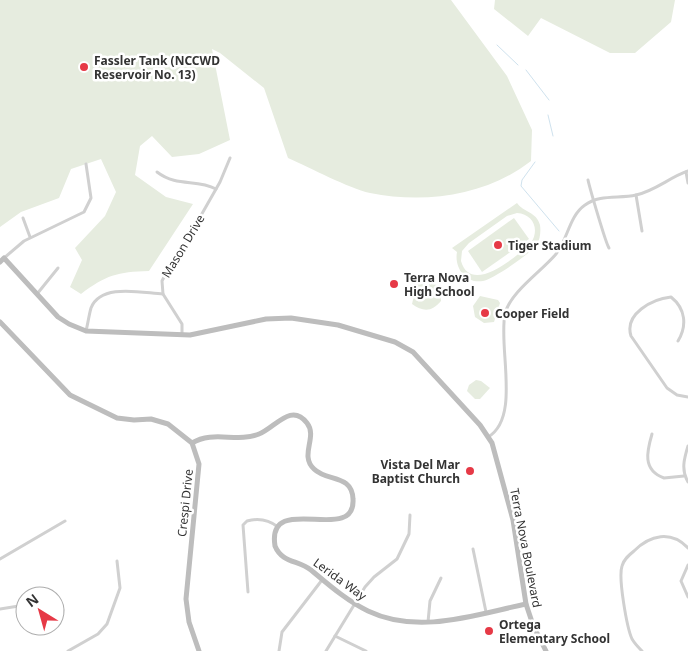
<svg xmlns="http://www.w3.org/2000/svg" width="688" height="651" font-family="'Noto Sans',sans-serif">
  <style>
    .green { fill: #e6ecdf; fill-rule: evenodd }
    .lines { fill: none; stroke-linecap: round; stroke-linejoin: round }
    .stream { stroke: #cfe2ee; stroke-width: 1 }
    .street { stroke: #d0d0d0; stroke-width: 3 }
    .secondary { stroke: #bdbdbd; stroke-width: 5 }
    .poi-dot { fill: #e63946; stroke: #fff; stroke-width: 2 }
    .labels { text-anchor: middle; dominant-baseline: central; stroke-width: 5; stroke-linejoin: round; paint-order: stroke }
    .poi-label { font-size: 12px; font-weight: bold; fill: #333; stroke: #fff; text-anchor: start }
    .street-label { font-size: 12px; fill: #333; stroke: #fff }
  </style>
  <rect width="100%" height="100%" fill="#fff"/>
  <g class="green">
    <path d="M0 0H451L507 76 532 130 531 161C486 196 425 204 370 193 348 188 311 168 288 158L264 88 220 53 212 49 230 140 199 154 172 157 152 136 140 146 135 175 166 197 193 204 149 271C117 272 106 275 81 294L70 287 82 260 75 248 105 216 116 192 101 159 71 169 59 198 21 212 0 227Z"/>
    <path d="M495 0H675L671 22 635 53H610L541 18 528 36 494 9Z"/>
    <path d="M517 203C523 212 537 212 540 225 541 232 540 239 537 244 532 253 493 279 483 281 466 284 454 268 457 252L452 248ZM517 213C533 214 540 229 531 243 517 256 471 296 461 261L462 251 469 243 507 216Z"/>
    <path d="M514 218 529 239 482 272 468 251Z"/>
    <path d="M421 280 440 286 441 301C432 312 423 312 412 304L417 283Z"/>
    <path d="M480 296 498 300 500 303 494 322 484 323 475 317 473 306Z"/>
    <path d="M476 380 481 381 490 388 480 399H475L467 391 469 385Z"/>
  </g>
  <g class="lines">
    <g class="stream">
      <path d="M497 45 518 65"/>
      <path d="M526 70 549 100"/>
      <path d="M548 115 553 136"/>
      <path d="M535 162 522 180 521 186 559 231"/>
    </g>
    <g class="street">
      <path d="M157 172C178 188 196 178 216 189"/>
      <path d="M686 172 688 183"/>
      <path d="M588 180C590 189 606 244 609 248"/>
      <path d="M636 195 642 231"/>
      <path d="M23 218 30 237"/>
      <path d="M4 258 24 241 84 212 91 198 86 164"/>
      <path d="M37 294 58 268"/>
      <path d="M86 331C88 323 89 315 91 308 101 283 142 293 163 294"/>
      <path d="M182 335V324L163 294 162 281 174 257 187 240 220 182 230 158"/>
      <path d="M678 341C687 326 686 309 671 297 652 299 624 314 631 336L667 388 677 395 688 397"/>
      <path d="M652 434C647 451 642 470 664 478L684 476"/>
      <path d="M488 437C521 418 498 347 505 314 510 292 542 271 556 254 568 239 569 216 585 205 600 194 619 199 636 195 655 191 670 177 688 171"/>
      <path d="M688 446C684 459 681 470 688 482"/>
      <path d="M473 549 486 612"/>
      <path d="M0 559 65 521"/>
      <path d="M688 565 681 581 688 597"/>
      <path d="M248 592 243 525 247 521C258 518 269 520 278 527"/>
      <path d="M0 609 25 605"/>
      <path d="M428 622 430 601 441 578"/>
      <path d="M335 636 366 651"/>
      <path d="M68 651 98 634 107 624 120 588 117 561"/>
      <path d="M279 651 282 632 322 580"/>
      <path d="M326 651 365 587 374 577 397 559 409 534 410 515"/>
      <path d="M642 651C638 647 635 644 632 639 627 628 618 578 622 566 624 559 629 555 634 551 650 535 671 530 688 548"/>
    </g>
    <g class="secondary">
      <path d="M0 262 4 258 58 317 69 324 86 331 190 335 266 319 291 318 338 325 395 342 413 352 480 425 492 443 513 520 526 604 533 625 546 651"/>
      <path d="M0 322 70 395 117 418 134 420 151 419 168 424 192 443 199 464 186 599 189 622 199 651"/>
      <path d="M192 443C213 430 237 443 259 434 275 428 291 402 307 423 318 437 299 455 314 469 327 482 352 474 353 499 356 546 266 490 275 546 282 563 298 560 311 570 329 585 347 601 368 611 418 635 474 615 526 604"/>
    </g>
  </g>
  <g class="poi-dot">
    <circle cx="84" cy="67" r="5"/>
    <circle cx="498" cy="245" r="5"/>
    <circle cx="394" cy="284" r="5"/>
    <circle cx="485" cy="313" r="5"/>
    <circle cx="470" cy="471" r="5"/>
    <circle cx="489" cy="631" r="5"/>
  </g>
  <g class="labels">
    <g class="poi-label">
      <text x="94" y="60">Fassler Tank (NCCWD<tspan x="94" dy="14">Reservoir No. 13)</tspan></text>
      <text x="508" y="245">Tiger Stadium</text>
      <text x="404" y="277">Terra Nova<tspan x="404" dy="14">High School</tspan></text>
      <text x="495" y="313">Cooper Field</text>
      <text x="460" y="464" text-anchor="end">Vista Del Mar<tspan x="460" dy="14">Baptist Church</tspan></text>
      <text x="499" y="624">Ortega<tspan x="499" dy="14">Elementary School</tspan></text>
    </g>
    <g class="street-label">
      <text transform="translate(183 246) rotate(-59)">Mason Drive</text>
      <text transform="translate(185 503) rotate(-84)">Crespi Drive</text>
      <text transform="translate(526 548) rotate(79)">Terra Nova Boulevard</text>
      <text transform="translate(340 579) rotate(36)">Lerida Way</text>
    </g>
  </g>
  <g transform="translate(40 611) rotate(323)"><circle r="24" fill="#ffffff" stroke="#adadad"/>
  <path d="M0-4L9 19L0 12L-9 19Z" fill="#e63946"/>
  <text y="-8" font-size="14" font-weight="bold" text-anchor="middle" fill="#333333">N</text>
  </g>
</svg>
